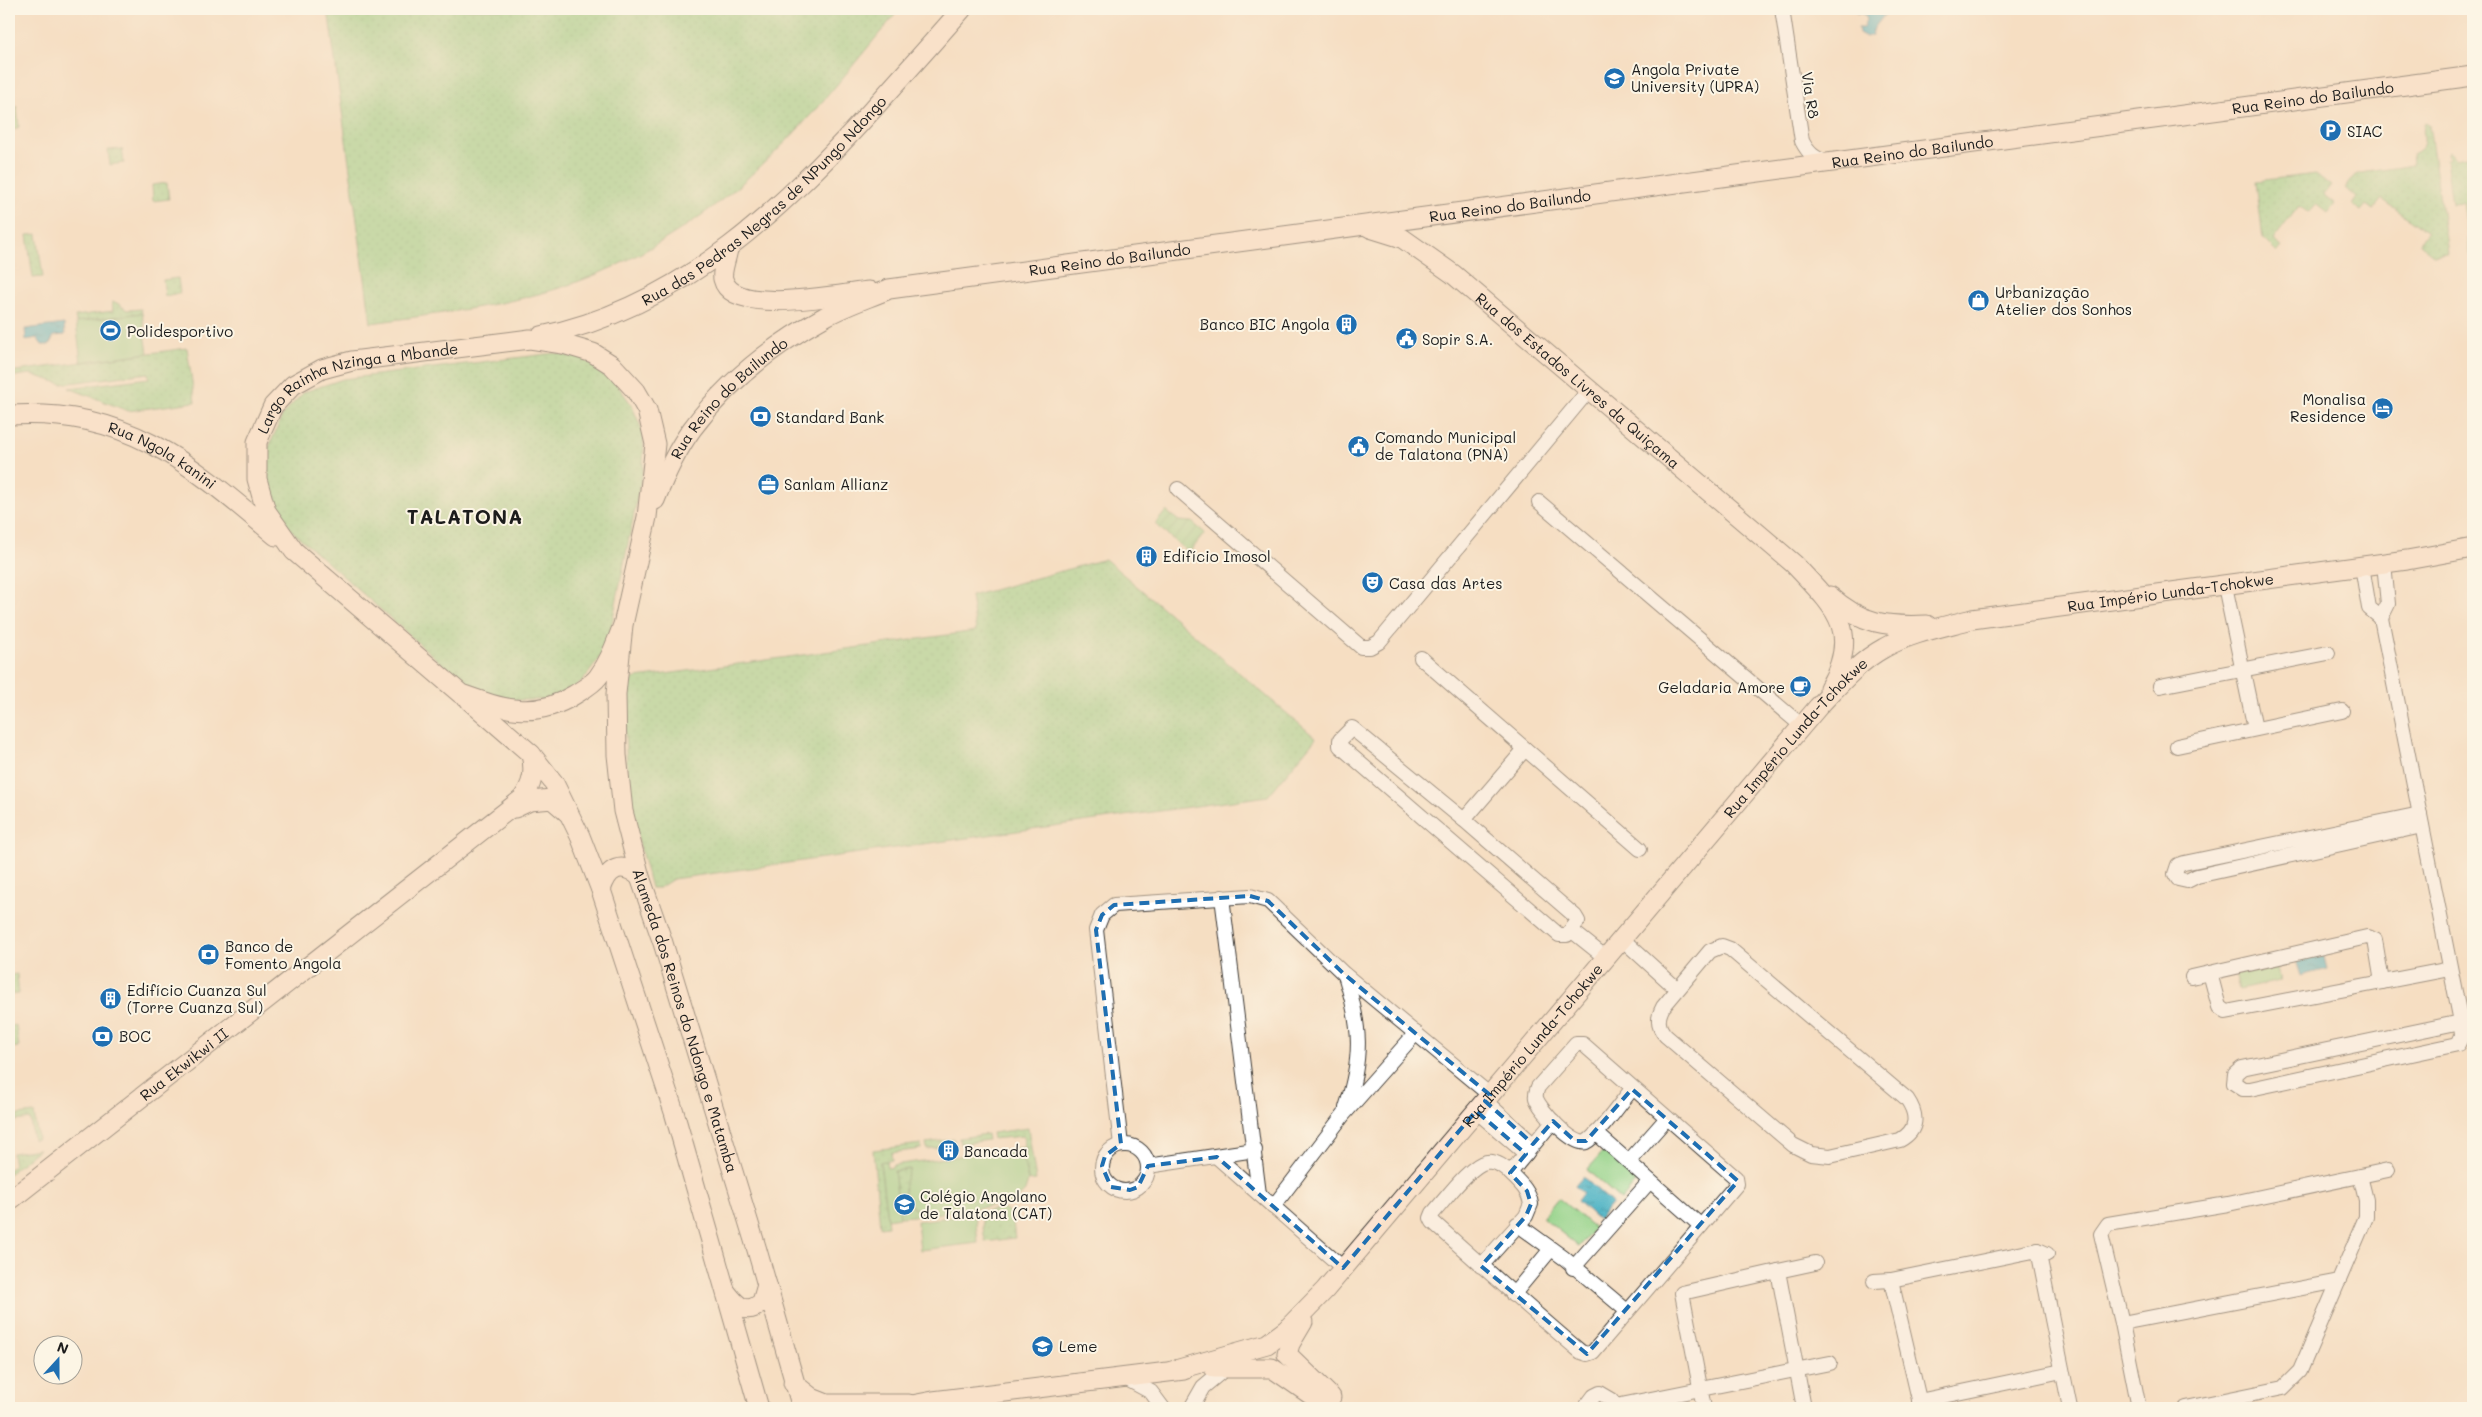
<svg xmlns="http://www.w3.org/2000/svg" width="2482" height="1417" font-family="Mali,sans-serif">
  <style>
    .grass { fill: url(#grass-dots); stroke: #587752 }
    .park { fill: #93d288; stroke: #587752 }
    .garden { fill: url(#garden-furrows); stroke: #587752 }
    .water { fill: url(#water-ripples); stroke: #316670 }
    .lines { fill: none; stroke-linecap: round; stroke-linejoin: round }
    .street-casing { stroke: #3d3935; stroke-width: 16 }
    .secondary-casing { stroke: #3d3935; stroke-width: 21 }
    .street { stroke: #fff; stroke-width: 14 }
    .secondary { stroke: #fde4d0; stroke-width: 19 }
    .marked { fill: none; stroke: #1f6fb2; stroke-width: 4; stroke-dasharray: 10 6; stroke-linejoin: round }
    .labels { text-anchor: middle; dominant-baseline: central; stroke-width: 4; stroke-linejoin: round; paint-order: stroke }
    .poi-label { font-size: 15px; fill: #1c1c1c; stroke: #fcf5e5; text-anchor: start }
    .street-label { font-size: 15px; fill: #1c1c1c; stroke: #fcf5e5 }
    .district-label { font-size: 20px; font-weight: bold; letter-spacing: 1px; fill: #1c1c1c; stroke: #fcf5e5 }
  </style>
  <defs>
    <pattern id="grass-dots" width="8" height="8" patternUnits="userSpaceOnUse" patternTransform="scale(1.25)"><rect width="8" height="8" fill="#93d288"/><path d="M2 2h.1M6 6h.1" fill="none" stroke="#7eb475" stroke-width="1.8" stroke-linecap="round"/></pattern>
    <pattern id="garden-furrows" width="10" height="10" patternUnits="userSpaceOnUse" patternTransform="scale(1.25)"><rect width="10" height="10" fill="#93d288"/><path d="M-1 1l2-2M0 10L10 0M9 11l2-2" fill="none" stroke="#7eb475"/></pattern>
    <pattern id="water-ripples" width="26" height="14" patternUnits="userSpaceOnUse" patternTransform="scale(1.25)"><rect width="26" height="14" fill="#46b1c4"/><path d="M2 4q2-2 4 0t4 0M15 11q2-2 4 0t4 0" fill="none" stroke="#3a8f9e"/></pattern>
  </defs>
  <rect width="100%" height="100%" fill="#fcf5e5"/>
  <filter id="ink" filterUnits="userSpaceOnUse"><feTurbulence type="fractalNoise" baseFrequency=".02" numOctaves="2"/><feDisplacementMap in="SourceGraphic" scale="10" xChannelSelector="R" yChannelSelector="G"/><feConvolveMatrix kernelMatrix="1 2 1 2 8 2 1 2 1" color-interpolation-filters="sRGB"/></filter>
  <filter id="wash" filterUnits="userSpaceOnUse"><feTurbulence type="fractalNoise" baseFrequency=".0096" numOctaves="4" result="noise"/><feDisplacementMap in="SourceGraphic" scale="20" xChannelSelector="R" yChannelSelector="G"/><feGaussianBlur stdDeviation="1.12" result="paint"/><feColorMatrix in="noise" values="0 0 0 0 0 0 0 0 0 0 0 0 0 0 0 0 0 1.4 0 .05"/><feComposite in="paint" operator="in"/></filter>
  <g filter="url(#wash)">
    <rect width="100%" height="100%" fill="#f5dec2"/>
    <g class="grass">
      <path d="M328 9H900C852 65 807 126 751 175 694 227 621 271 546 292 489 308 430 315 371 323Z"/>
      <path d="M11 103 17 107 19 127 14 130 9 128V104Z"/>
      <path d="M2425 123 2429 125 2448 253 2433 255 2419 244 2427 232 2382 199 2373 210 2366 205 2361 211 2352 204 2356 198 2345 188 2355 175 2361 173 2413 165 2412 154C2433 144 2419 136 2425 123Z"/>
      <path d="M122 149 124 163 110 165 108 150Z"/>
      <path d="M2450 151 2454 159 2473 156V274L2463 203 2452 204 2446 160 2449 159 2448 153Z"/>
      <path d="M2316 174 2331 186 2324 195 2335 204 2328 213 2317 204 2309 213 2299 206 2273 240 2282 247 2277 253 2263 239 2256 181Z"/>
      <path d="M167 183 169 199 153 201 152 185Z"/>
      <path d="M37 234 43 277 33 278 27 235Z"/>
      <path d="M178 278 180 293 165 296 163 280Z"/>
      <path d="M112 302 117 303 127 310 141 309 142 313 76 322 75 316 113 311Z"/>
      <path d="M187 348 195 402 128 411 69 388 149 378 148 373 62 384 30 374 9 377V372Z"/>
      <path d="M555 353 584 359 613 379 631 404 644 434 643 469 607 648 582 682 553 700H512L469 688 292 531 273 505 265 479 266 454 283 414 304 392 343 379Z"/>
      <path d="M1105 559 1316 738 1268 796 673 879 659 888H651L629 804 622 680 976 631 971 596Z"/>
      <path d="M17 974 19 994 9 995V975Z"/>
      <path d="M16 1025 19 1047 9 1048V1026Z"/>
      <path d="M34 1113 38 1139 33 1140 30 1119 9 1122V1116Z"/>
      <path d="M1028 1128 1036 1180 1028 1181 1027 1172 1014 1155 1026 1153 1023 1136 993 1139 992 1133Z"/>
      <path d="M987 1134 988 1140 960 1144 959 1138Z"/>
      <path d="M954 1139 955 1145 927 1149 926 1143Z"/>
      <path d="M921 1144V1149L891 1153 892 1160 880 1162 888 1226 880 1227 873 1150Z"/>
      <path d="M39 1149 9 1174V1169L14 1166 12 1153Z"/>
      <path d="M911 1169C904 1191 900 1206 928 1215L900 1217 894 1171Z"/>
      <path d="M1004 1208 1012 1215 1015 1238 985 1242 981 1212Z"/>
    </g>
    <g class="park">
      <path d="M142 313 148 353 81 362 76 322Z"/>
      <path d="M2275 960 2280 981 2239 990 2234 969Z"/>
      <path d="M1025 1147 1026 1153 1015 1155 1024 1163 1028 1181 1025 1191 1013 1203 928 1215C905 1208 899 1188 910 1169L894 1171 900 1217 887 1219 880 1162 886 1161 887 1168 893 1167V1165Z"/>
      <path d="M1604 1151 1638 1180 1621 1200 1587 1170Z"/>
      <path d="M1558 1198 1595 1228 1579 1247 1542 1217Z"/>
      <path d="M975 1214 978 1243 920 1250 917 1221Z"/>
    </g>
    <path class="garden" d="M1166 511 1179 521 1192 522 1205 533 1189 553 1155 524Z"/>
    <g class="water">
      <path d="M1856 9H1883L1886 13 1874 28 1872 35 1866 37 1859 33 1858 28H1863L1867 17 1862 13H1856Z"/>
      <path d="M64 324 65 335 54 336 49 345H42L37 338 26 340 25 329Z"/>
      <path d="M2323 953 2327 969 2300 976 2295 960Z"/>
      <path d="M1583 1177 1612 1203 1598 1220 1577 1201 1583 1193 1575 1186Z"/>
    </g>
  </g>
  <g filter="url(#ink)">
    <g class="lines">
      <defs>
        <g id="street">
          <path d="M1782 9 1802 141C1808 153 1815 159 1828 162"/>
          <path d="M1178 489 1361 647H1370L1379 642 1589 390"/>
          <path d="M1539 502 1802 726"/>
          <path d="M2384 563 2388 604 2381 618 2461 1022 2462 1036 2458 1044 2250 1089H2243L2234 1083 2235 1074 2242 1068 2461 1022"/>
          <path d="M2362 566 2369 608 2381 618"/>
          <path d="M2225 586 2255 729"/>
          <path d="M1421 658 1640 849"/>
          <path d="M2160 686 2328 653"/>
          <path d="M1352 728 1464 820 1575 916 1578 921 1567 935H1559L1340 746V740Z"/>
          <path d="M2177 746 2342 711"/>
          <path d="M2420 814 2184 863 2178 865 2175 874 2178 879 2187 881 2197 876 2422 826"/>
          <path d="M1464 820 1525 749"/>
          <path d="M1222 897 1259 1194"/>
          <path d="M1571 930 1606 958"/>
          <path d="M1622 939 1676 988"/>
          <path d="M1722 946 1730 949 1907 1099C1918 1115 1918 1130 1900 1140L1830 1156 1811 1154 1793 1145 1666 1036C1657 1027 1657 1018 1663 1007L1710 951Z"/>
          <path d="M2210 973 2219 1007 2226 1012 2450 969"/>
          <path d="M1345 975C1361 1027 1363 1056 1346 1108"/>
          <path d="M2192 977 2367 937 2375 940 2382 982"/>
          <path d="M1485 1101 1533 1144"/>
          <path d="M1476 1111 1526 1154"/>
          <path d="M1596 1133 1701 1226"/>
          <path d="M1121 1145 1096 930 1102 915 1114 905 1250 896 1268 901 1344 974 1490 1095"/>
          <circle cx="1125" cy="1168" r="23"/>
          <path d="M1217 1157 1343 1268"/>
          <path d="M1629 1161 1667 1118"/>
          <path d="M1148 1166 1255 1150"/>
          <path d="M1510 1173 1553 1121"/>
          <path d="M1273 1207 1344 1114 1416 1033"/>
          <path d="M1517 1224 1564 1258 1627 1311"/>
          <path d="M2038 1250 2070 1408"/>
          <path d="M1481 1266 1526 1216 1531 1204C1529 1191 1521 1184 1512 1175 1506 1168 1496 1160 1486 1162 1470 1165 1445 1200 1433 1213L1431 1218 1433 1222C1482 1266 1531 1310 1581 1352L1587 1354 1593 1352 1737 1184 1736 1178 1583 1044H1576L1538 1087C1537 1090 1535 1094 1536 1098 1539 1109 1574 1147 1586 1142 1597 1137 1623 1100 1632 1089"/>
          <path d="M1573 1268 1650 1181"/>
          <path d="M1891 1280 1921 1408"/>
          <path d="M1874 1281 1891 1280 2038 1250 2047 1254"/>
          <path d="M1513 1295 1551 1249"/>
          <path d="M2122 1323 2339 1281"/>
          <path d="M1127 1379 1151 1392 1163 1408"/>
          <path d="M1919 1401 2062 1371"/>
          <path d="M1616 1406 1830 1363"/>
          <path d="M1191 1408 1203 1387 1227 1367"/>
          <path d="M1585 1408 1594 1396 1600 1393 1612 1400 1616 1408"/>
          <path d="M1704 1408 1682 1293 1778 1271"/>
          <path d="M1804 1408 1778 1271 1815 1263"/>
          <path d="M2139 1408 2122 1323 2101 1234 2108 1224 2228 1204 2388 1170"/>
          <path d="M2186 1408 2283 1388 2300 1371 2366 1217V1200L2360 1176"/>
        </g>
        <g id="secondary">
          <path id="s1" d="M1370 228 1402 238 1453 274 1794 564C1833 606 1863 629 1829 688"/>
          <path d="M728 249C727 257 721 271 723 279 732 317 840 294 869 291"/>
          <path id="s2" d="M541 336C684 307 789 203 882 99 909 69 936 39 962 9"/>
          <path id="s3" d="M9 415C128 408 191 464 276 536"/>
          <path id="s4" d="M655 500C665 475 676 451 692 429 727 382 775 344 826 316 846 305 868 298 889 289L2473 76"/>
          <path d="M1830 596C1861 624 1887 627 1927 625"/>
          <path id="s5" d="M623 625C616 643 610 661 598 677 593 684 582 690 574 695 534 720 503 709 461 694L294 551 266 511 257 479V442L273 406 293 385 322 369 352 361 530 339 563 344 593 353 612 365 636 391 647 410 655 444 647 517 623 625 616 694 617 755 623 811 640 877 663 943 757 1250 802 1408"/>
          <path d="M470 701 531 754 554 783 580 836 601 890 674 1112 759 1408"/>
          <path d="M515 808 530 801 552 799 567 812"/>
          <path d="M601 890C608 867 622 861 640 877"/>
          <path id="s6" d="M9 1201 522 799C533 784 535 772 531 754"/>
          <path d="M727 1293C737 1306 747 1316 762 1302L767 1285"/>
          <path d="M1303 1322 1290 1344 1287 1354 1331 1397"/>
          <path d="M1214 1368H1272L1330 1408"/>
          <path id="s7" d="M1172 1371 1267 1344 1286 1330 1325 1290 1818 707C1838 686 1858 662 1884 648 1910 633 1943 627 1972 619L2407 560 2473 548"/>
          <path d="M793 1383 812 1398 827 1404H909"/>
          <path d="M896 1408 933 1401 1184 1370"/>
        </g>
      </defs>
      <use href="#street" class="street-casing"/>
      <use href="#secondary" class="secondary-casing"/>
      <use href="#street" class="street"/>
      <use href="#secondary" class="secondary"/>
    </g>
  </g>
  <path d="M0 0H2482V1417H0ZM1250 896 1268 901 1344 974 1490 1095 1485 1101 1533 1144 1553 1121 1575 1141H1586L1632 1089 1738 1181 1587 1354 1481 1266 1526 1216 1531 1204 1527 1191 1510 1173 1526 1154 1476 1111 1343 1268 1217 1157 1148 1166 1138 1187 1130 1190 1111 1187 1102 1166 1105 1156 1121 1144 1096 930 1102 915 1114 905Z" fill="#f5dec2" fill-opacity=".55" fill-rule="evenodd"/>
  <path class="marked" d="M1250 896 1268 901 1344 974 1490 1095 1485 1101 1533 1144 1553 1121 1575 1141H1586L1632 1089 1738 1181 1587 1354 1481 1266 1526 1216 1531 1204 1527 1191 1510 1173 1526 1154 1476 1111 1343 1268 1217 1157 1148 1166 1138 1187 1130 1190 1111 1187 1102 1166 1105 1156 1121 1144 1096 930 1102 915 1114 905Z"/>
  <defs>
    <symbol id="university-disc" viewBox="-11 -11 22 22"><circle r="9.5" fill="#1f6fb2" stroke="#fcf5e5"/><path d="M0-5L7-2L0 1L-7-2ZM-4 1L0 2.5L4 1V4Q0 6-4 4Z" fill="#fff"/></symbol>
    <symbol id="parking-disc" viewBox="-11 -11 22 22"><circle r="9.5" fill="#1f6fb2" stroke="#fcf5e5"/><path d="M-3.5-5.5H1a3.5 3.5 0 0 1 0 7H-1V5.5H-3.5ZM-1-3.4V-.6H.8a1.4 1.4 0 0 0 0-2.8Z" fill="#fff"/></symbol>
    <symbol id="shop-disc" viewBox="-11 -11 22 22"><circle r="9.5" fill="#1f6fb2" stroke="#fcf5e5"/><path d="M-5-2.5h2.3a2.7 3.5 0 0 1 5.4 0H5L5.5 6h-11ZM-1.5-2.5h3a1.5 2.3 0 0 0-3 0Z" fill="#fff"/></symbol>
    <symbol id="building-disc" viewBox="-11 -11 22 22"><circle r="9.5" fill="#1f6fb2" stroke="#fcf5e5"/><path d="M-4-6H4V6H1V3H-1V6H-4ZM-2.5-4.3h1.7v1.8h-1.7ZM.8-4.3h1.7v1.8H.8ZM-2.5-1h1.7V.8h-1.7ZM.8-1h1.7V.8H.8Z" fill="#fff"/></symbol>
    <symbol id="stadium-disc" viewBox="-11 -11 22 22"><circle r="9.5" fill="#1f6fb2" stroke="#fcf5e5"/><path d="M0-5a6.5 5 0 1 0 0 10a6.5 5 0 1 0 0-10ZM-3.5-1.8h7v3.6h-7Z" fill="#fff"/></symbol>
    <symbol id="civic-disc" viewBox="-11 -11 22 22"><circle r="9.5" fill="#1f6fb2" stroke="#fcf5e5"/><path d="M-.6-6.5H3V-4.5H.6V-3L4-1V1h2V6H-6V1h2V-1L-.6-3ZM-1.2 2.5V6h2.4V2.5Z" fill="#fff"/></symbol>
    <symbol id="hotel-disc" viewBox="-11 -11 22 22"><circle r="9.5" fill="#1f6fb2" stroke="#fcf5e5"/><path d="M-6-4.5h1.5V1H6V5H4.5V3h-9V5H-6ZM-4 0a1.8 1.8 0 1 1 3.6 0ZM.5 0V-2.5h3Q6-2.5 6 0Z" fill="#fff"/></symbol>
    <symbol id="bank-disc" viewBox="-11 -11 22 22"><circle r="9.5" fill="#1f6fb2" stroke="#fcf5e5"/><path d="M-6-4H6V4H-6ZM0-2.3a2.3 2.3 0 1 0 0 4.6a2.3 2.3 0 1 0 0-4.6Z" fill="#fff"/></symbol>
    <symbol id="office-disc" viewBox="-11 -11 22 22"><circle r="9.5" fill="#1f6fb2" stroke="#fcf5e5"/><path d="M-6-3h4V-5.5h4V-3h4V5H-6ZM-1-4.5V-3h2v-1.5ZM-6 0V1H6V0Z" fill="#fff"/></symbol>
    <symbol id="theatre-disc" viewBox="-11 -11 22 22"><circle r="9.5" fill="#1f6fb2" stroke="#fcf5e5"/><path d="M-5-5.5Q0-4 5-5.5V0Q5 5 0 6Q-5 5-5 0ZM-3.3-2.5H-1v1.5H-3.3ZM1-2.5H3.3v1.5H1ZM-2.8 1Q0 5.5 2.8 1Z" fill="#fff"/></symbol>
    <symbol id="cafe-disc" viewBox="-11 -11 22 22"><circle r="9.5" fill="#1f6fb2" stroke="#fcf5e5"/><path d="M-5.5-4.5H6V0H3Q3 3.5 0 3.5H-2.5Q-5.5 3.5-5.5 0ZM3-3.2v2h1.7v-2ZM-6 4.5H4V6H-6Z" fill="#fff"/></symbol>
    <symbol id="school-disc" viewBox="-11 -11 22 22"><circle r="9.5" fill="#1f6fb2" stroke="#fcf5e5"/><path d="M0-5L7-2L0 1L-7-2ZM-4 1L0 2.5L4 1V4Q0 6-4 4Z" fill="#fff"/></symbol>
  </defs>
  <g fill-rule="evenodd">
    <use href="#university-disc" x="1602" y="66" width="25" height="25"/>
    <use href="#parking-disc" x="2318" y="118" width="25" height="25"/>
    <use href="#shop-disc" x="1966" y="288" width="25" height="25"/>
    <use href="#building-disc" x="1334" y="312" width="25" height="25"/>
    <use href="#stadium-disc" x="98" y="318" width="25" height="25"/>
    <use href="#civic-disc" x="1394" y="326" width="25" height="25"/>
    <use href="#hotel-disc" x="2370" y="396" width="25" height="25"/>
    <use href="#bank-disc" x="748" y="404" width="25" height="25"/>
    <use href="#civic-disc" x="1346" y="434" width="25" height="25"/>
    <use href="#office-disc" x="756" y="472" width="25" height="25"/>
    <use href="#building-disc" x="1134" y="544" width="25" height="25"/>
    <use href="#theatre-disc" x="1360" y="570" width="25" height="25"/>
    <use href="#cafe-disc" x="1788" y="674" width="25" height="25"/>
    <use href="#bank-disc" x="196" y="942" width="25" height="25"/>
    <use href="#building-disc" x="98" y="986" width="25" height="25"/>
    <use href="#bank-disc" x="90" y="1024" width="25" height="25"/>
    <use href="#building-disc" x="936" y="1138" width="25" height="25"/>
    <use href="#university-disc" x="892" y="1192" width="25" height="25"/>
    <use href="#school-disc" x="1030" y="1334" width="25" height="25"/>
  </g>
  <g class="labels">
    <g class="poi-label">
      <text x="1631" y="69">Angola Private<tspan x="1631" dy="17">University (UPRA)</tspan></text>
      <text x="2347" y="131">SIAC</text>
      <text x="1995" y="292">Urbanização<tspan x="1995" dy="17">Atelier dos Sonhos</tspan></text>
      <text x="1330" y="324" text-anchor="end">Banco BIC Angola</text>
      <text x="127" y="331">Polidesportivo</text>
      <text x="1422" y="339">Sopir S.A.</text>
      <text x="2366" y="399" text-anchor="end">Monalisa<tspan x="2366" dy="17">Residence</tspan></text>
      <text x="776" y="417">Standard Bank</text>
      <text x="1375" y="437">Comando Municipal<tspan x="1375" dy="17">de Talatona (PNA)</tspan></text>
      <text x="784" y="484">Sanlam Allianz</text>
      <text x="1163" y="556">Edifício Imosol</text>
      <text x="1389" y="583">Casa das Artes</text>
      <text x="1785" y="687" text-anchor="end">Geladaria Amore</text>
      <text x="225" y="946">Banco de<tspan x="225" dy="17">Fomento Angola</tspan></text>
      <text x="127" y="990">Edifício Cuanza Sul<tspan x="127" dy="17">(Torre Cuanza Sul)</tspan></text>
      <text x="119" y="1036">BOC</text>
      <text x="964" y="1151">Bancada</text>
      <text x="920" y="1196">Colégio Angolano<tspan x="920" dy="17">de Talatona (CAT)</tspan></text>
      <text x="1059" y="1346">Leme</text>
    </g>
    <g class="street-label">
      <text transform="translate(1811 95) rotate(81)">Via R8</text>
      <text stroke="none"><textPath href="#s4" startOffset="1762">Rua Reino do Bailundo</textPath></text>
      <text stroke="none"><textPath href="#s4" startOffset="1358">Rua Reino do Bailundo</textPath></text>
      <text stroke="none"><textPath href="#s2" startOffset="266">Rua das Pedras Negras de NPungo Ndongo</textPath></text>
      <text stroke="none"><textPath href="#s4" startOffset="952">Rua Reino do Bailundo</textPath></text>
      <text stroke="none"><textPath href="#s4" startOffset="548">Rua Reino do Bailundo</textPath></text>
      <text stroke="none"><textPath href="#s1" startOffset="260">Rua dos Estados Livres da Quiçama</textPath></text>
      <text stroke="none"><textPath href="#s5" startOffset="670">Largo Rainha Nzinga a Mbande</textPath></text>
      <text stroke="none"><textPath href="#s4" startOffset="128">Rua Reino do Bailundo</textPath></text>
      <text stroke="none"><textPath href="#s3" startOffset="162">Rua Ngola kanini</textPath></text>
      <text stroke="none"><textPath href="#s7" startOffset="1324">Rua Império Lunda-Tchokwe</textPath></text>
      <text stroke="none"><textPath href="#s7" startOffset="904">Rua Império Lunda-Tchokwe</textPath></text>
      <text stroke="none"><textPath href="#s5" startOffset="1626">Alameda dos Reinos do Ndongo e Matamba</textPath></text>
      <text stroke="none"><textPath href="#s7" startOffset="499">Rua Império Lunda-Tchokwe</textPath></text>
      <text stroke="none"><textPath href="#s6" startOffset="222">Rua Ekwikwi II</textPath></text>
    </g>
    <g class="district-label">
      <text x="465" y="516">TALATONA</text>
    </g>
  </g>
  <rect width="2482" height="1417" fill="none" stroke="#fcf5e5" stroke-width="30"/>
  <g transform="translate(58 1360) rotate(21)"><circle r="24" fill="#fcf5e5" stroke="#a29e95"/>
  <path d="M0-4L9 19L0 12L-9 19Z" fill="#1f6fb2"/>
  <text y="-8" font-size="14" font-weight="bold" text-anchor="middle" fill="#1c1c1c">N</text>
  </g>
</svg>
